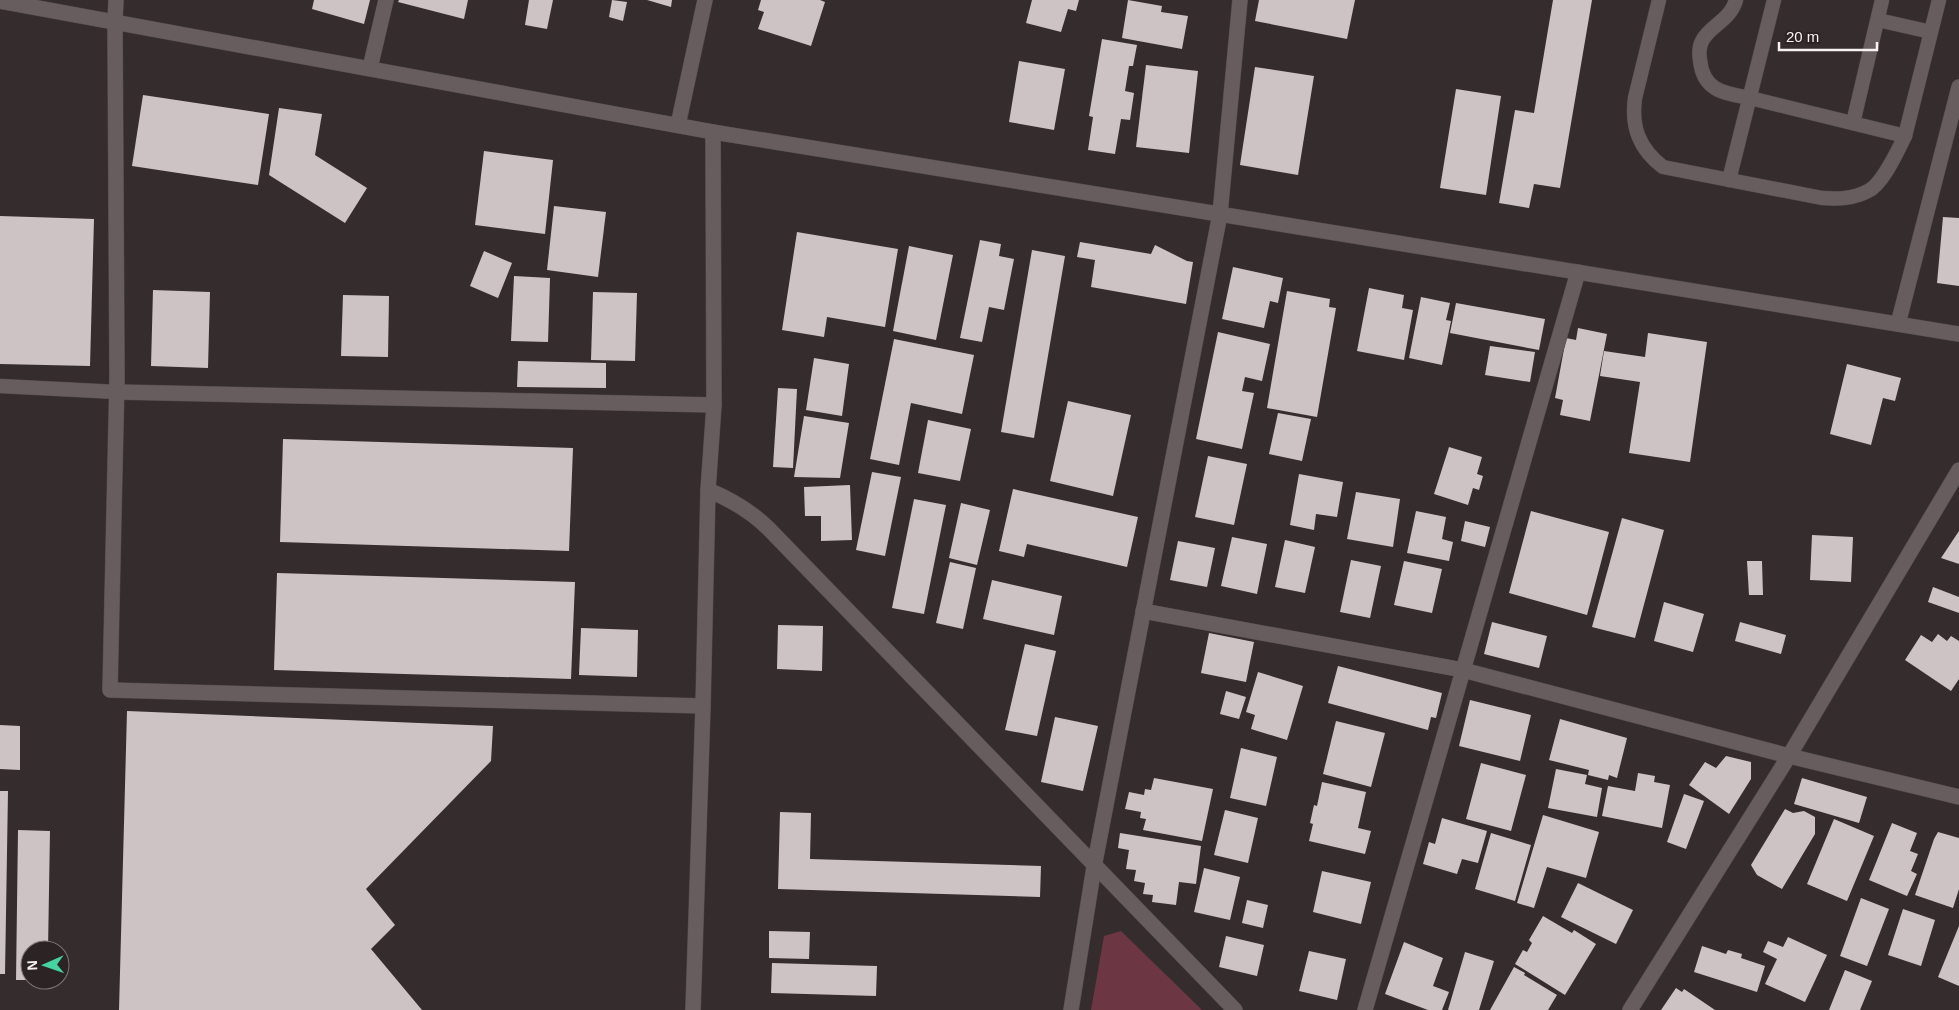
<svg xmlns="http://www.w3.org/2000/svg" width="1959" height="1010" font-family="Helvetica,sans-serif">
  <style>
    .green { fill: #6c3742 }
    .building { fill: #cec3c4 }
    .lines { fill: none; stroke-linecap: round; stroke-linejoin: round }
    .lane-casing { stroke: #514a4b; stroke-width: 15 }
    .street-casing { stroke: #514a4b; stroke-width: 16 }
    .secondary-casing { stroke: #514a4b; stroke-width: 16 }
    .lane { stroke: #675d5e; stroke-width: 14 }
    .street { stroke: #675d5e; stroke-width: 15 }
    .secondary { stroke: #675d5e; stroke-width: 15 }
  </style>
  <rect width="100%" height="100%" fill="#352c2e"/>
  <path class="green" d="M1121 931 1202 1010H1091L1104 936Z"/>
  <g class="building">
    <path d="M314 0H370L364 24 312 9Z"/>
    <path d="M399 0H468L464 19 398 2Z"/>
    <path d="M529 0H553L547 29 525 25Z"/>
    <path d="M612 0 627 2 623 21 609 17Z"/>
    <path d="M647 0H672L671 7Z"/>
    <path d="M761 0H820L825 2 811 46 758 29 764 12 758 10Z"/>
    <path d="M1032 0H1079L1076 11 1068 9 1061 32 1026 23Z"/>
    <path d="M1128 0 1162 6 1161 12 1188 16 1182 49 1122 38Z"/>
    <path d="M1259 0H1355L1347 39 1255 21Z"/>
    <path d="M1553 0H1592L1560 188 1534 184 1529 208 1499 203 1515 110 1534 113Z"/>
    <path d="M1102 39 1137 45 1133 66H1129L1125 91 1134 93 1130 120 1121 119 1115 154 1088 150 1093 117 1089 116Z"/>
    <path d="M1019 61 1065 69 1054 130 1009 122Z"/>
    <path d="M1146 65 1198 71 1189 153 1136 147Z"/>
    <path d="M1255 67 1314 76 1298 175 1240 165Z"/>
    <path d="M1456 89 1501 96 1486 195 1440 188Z"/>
    <path d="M143 95 269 114 258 185 132 166Z"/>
    <path d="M279 108 322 114 315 155 367 188 345 223 269 175Z"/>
    <path d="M484 151 553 160 545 234 475 225Z"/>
    <path d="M554 206 606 212 598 277 547 270Z"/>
    <path d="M0 216 94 219 90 366 0 364Z"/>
    <path d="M1943 217 1959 218V286L1937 283Z"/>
    <path d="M797 232 898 249 885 327 827 317 824 337 782 330Z"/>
    <path d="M980 240 1001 244 999 256 1014 259 1004 310 989 307 982 342 960 338Z"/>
    <path d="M1080 242 1151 254 1155 245 1187 261 1193 262 1186 304 1091 287 1095 260 1077 257Z"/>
    <path d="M909 246 953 255 936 340 893 331Z"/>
    <path d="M1032 250 1065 256 1034 438 1001 432Z"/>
    <path d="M484 251 512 263 498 298 470 286Z"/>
    <path d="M1233 267 1283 278 1278 303 1270 301 1264 328 1222 319Z"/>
    <path d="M514 276 550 278 548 342 511 341Z"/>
    <path d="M1369 288 1404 295 1402 308 1413 310 1404 360 1357 351Z"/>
    <path d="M153 290 210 292 208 368 151 366Z"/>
    <path d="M1287 291 1330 299 1329 307 1336 308 1317 417 1267 408Z"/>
    <path d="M593 292 637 293 635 361 591 360Z"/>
    <path d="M343 295 389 296 388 357 341 356Z"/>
    <path d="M1421 297 1450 303 1446 320 1451 321 1442 365 1409 358Z"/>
    <path d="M1456 303 1545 319 1539 350 1450 333Z"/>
    <path d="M1578 328 1607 334 1590 421 1560 415 1563 400 1555 398 1566 338 1576 340Z"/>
    <path d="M1218 332 1270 344 1262 381 1245 377 1242 391 1254 393 1242 449 1196 439Z"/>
    <path d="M1648 333 1707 342 1690 462 1629 453 1640 382 1600 376 1604 351 1645 357Z"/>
    <path d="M894 339 974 355 962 414 911 403 899 465 870 459Z"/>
    <path d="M1490 346 1535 352 1530 382 1485 375Z"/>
    <path d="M814 358 849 364 842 416 806 410Z"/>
    <path d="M518 361 606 363V388L517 387Z"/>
    <path d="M1847 364 1901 378 1895 401 1883 398 1871 445 1830 434Z"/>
    <path d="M778 388 797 389 793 468 773 467Z"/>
    <path d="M1068 401 1131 415 1113 496 1050 481Z"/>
    <path d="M1278 413 1311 419 1302 461 1269 454Z"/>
    <path d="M804 416 849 423 840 478 794 477Z"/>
    <path d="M928 420 971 429 960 481 918 473Z"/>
    <path d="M283 439 573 448 569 551 280 542Z"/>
    <path d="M1449 447 1482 457 1477 474 1483 476 1479 490 1473 488 1468 505 1434 494Z"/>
    <path d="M1208 456 1247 464 1234 525 1195 517Z"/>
    <path d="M872 472 901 477 885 556 856 550Z"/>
    <path d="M1299 474 1343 482 1337 517 1316 514 1314 530 1290 525Z"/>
    <path d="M850 485 852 540 821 541V516H805L804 487Z"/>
    <path d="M1013 489 1138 517 1127 567 1027 544 1024 557 999 551Z"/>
    <path d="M1356 492 1400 499 1393 547 1347 539Z"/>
    <path d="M914 499 946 505 924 614 892 608Z"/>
    <path d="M961 503 990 510 977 565 949 558Z"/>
    <path d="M1416 511 1446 517 1442 539 1453 542 1449 561 1407 553Z"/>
    <path d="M1531 511 1609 532 1587 615 1509 593Z"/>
    <path d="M1622 518 1664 530 1635 638 1592 627Z"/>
    <path d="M1465 521 1490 527 1485 547 1461 541Z"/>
    <path d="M1959 531V564L1941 558Z"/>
    <path d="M1812 535 1853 537 1851 582 1810 580Z"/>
    <path d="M1232 537 1267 544 1257 594 1221 586Z"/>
    <path d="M1285 540 1315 547 1305 593 1275 587Z"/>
    <path d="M1178 541 1215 548 1207 587 1170 580Z"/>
    <path d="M1351 560 1381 566 1370 618 1340 612Z"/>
    <path d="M1404 561 1442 569 1432 613 1394 605Z"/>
    <path d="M1747 561H1762L1763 595H1749Z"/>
    <path d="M950 562 976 568 963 629 936 623Z"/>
    <path d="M277 573 575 582 571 679 274 670Z"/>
    <path d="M992 580 1062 596 1054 635 983 619Z"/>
    <path d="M1933 587 1959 597V613L1928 602Z"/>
    <path d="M1664 602 1704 614 1693 652 1654 641Z"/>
    <path d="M1492 622 1547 636 1539 668 1484 654Z"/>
    <path d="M1740 622 1786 635 1781 654 1735 641Z"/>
    <path d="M778 625 823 626 822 671 777 669Z"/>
    <path d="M581 628 638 630 637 677 579 675Z"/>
    <path d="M1209 633 1254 642 1246 682 1201 673Z"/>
    <path d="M1938 634 1947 641 1951 636 1959 641V679L1951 691 1905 660 1921 635 1932 642Z"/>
    <path d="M1025 644 1056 651 1037 736 1005 730Z"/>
    <path d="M1338 666 1442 693 1436 718 1431 717 1428 730 1328 703Z"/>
    <path d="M1258 672 1303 686 1287 740 1251 729 1255 715 1246 712Z"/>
    <path d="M1226 691 1246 697 1239 719 1220 714Z"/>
    <path d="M1470 700 1531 715 1520 761 1459 746Z"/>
    <path d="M127 711 493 726 491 761 366 889 395 925 371 949 422 1010H119Z"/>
    <path d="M1055 717 1098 726 1083 791 1041 782Z"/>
    <path d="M1560 719 1627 738 1617 778 1609 775 1608 780 1588 775 1589 770 1549 760Z"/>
    <path d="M1336 721 1385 733 1371 787 1323 774Z"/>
    <path d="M0 725 20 726V770L0 769Z"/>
    <path d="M1241 748 1277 757 1266 806 1230 798Z"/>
    <path d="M1726 756 1751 762V779L1729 814 1689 785 1705 762 1716 768Z"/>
    <path d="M1481 763 1526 775 1511 831 1466 819Z"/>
    <path d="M1556 769 1587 775 1585 784 1602 788 1597 817 1548 808Z"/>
    <path d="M1638 773 1655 776 1654 782 1670 785 1662 828 1602 816 1608 786 1635 791Z"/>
    <path d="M1154 778 1213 789 1202 841 1143 830 1146 819 1140 818 1141 812 1125 809 1129 792 1144 795 1145 789 1151 790Z"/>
    <path d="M1802 778 1867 797 1859 823 1794 804Z"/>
    <path d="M1322 782 1366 792 1358 828 1371 831 1365 854 1309 841 1313 824 1310 823 1314 805 1317 806Z"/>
    <path d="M0 791H8L5 974H0Z"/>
    <path d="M1684 794 1704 801 1686 849 1667 842Z"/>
    <path d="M1785 809 1793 813 1804 811 1815 817V834L1782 889 1757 875 1751 865Z"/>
    <path d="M1225 810 1258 818 1248 863 1214 855Z"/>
    <path d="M780 812 811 813 810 859 1041 866 1040 897 778 889Z"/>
    <path d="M1543 815 1599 832 1586 878 1547 867 1534 908 1517 903Z"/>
    <path d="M1442 818 1487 831 1478 863 1462 859 1457 874 1423 864 1429 842 1435 844Z"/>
    <path d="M1834 819 1874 836 1847 901 1807 884Z"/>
    <path d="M1892 823 1917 833 1910 851 1918 854 1911 871 1917 874 1907 896 1869 880Z"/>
    <path d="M18 830 50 831 48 950H30V980H16Z"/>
    <path d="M1938 832 1959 838V889L1953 908 1915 895 1934 839Z"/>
    <path d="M1120 833 1201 846 1196 884 1179 882 1176 905 1152 902 1153 895 1143 894 1145 883 1134 881 1136 870 1126 869 1129 850 1118 848Z"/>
    <path d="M1491 833 1531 845 1515 901 1475 889Z"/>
    <path d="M1204 868 1240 877 1230 920 1194 912Z"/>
    <path d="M1322 871 1371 882 1361 924 1313 912Z"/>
    <path d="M1578 883 1633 910 1616 944 1561 917Z"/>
    <path d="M1861 898 1889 909 1867 966 1840 956Z"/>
    <path d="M1247 900 1268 905 1263 928 1242 923Z"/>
    <path d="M1903 909 1935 920 1921 966 1888 955Z"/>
    <path d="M1543 916 1572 933 1574 930 1596 944 1565 995 1515 964 1523 950 1527 952 1532 943 1529 940Z"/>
    <path d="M1959 926V986L1938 977Z"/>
    <path d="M769 931 810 932 809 959 769 958Z"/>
    <path d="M1226 936 1264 945 1257 976 1219 967Z"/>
    <path d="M1788 937 1827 955 1805 1002 1765 984 1777 959 1763 952 1768 941 1783 947Z"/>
    <path d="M1404 942 1443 958 1433 986 1449 992 1442 1010H1428L1385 994Z"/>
    <path d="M1702 946 1726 954 1728 950 1742 954 1741 958 1765 966 1757 992 1694 972Z"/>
    <path d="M1309 951 1346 959 1337 1000 1299 991Z"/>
    <path d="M1465 952 1494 961 1479 1010H1448Z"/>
    <path d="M772 963 877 966 876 996 771 993Z"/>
    <path d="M1514 967 1525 973 1524 975 1557 995 1548 1010H1490Z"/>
    <path d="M1845 970 1872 981 1860 1010H1829Z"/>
    <path d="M1676 988 1682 992 1684 989 1715 1010H1661Z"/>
  </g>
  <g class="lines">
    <defs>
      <g id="lane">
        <path d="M1659 0 1635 98C1631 127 1639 149 1663 167L1822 198C1838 199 1853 199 1868 191 1883 184 1898 150 1905 136L1939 0"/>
        <path d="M1736 0C1730 21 1710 25 1702 41 1699 47 1699 54 1700 60 1703 91 1724 93 1750 98L1905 136"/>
        <path d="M1878 20 1931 32"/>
        <path d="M1853 123 1882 0"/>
        <path d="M1729 180 1774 0"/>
        <path d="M0 386 117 392"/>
      </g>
      <g id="street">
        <path d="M116 0 115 21 117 378 110 690 703 706"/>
        <path d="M370 68 386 0"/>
        <path d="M678 125 705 0"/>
        <path d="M1898 324 1959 87"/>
        <path d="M117 392 714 405"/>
        <path d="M708 490C732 500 751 511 769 529L1235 1010"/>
        <path d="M1143 611 1463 670 1789 756 1959 797"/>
        <path d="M1071 1010 1094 867 1220 214 1240 0"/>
        <path d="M1365 1010 1578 272"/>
        <path d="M1630 1010 1789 756 1959 470"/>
      </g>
      <g id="secondary">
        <path d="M0 1 713 132 1959 334"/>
        <path d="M693 1010 703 706 708 490 714 405 713 132"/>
      </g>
    </defs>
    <use href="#lane" class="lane-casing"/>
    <use href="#street" class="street-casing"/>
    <use href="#secondary" class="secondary-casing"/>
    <use href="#lane" class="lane"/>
    <use href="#street" class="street"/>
    <use href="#secondary" class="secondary"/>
  </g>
  <g transform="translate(45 965) rotate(268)"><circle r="24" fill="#2b2324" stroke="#7d7576"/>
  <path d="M0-4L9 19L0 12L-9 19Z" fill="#44d49f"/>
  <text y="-8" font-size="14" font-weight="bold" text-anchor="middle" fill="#f7f1f1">N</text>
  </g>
  <path d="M1779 42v8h98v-8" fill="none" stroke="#f7f1f1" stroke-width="2.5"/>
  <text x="1786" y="42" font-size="15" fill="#f7f1f1" stroke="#2b2324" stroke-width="4" paint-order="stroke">20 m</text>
</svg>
